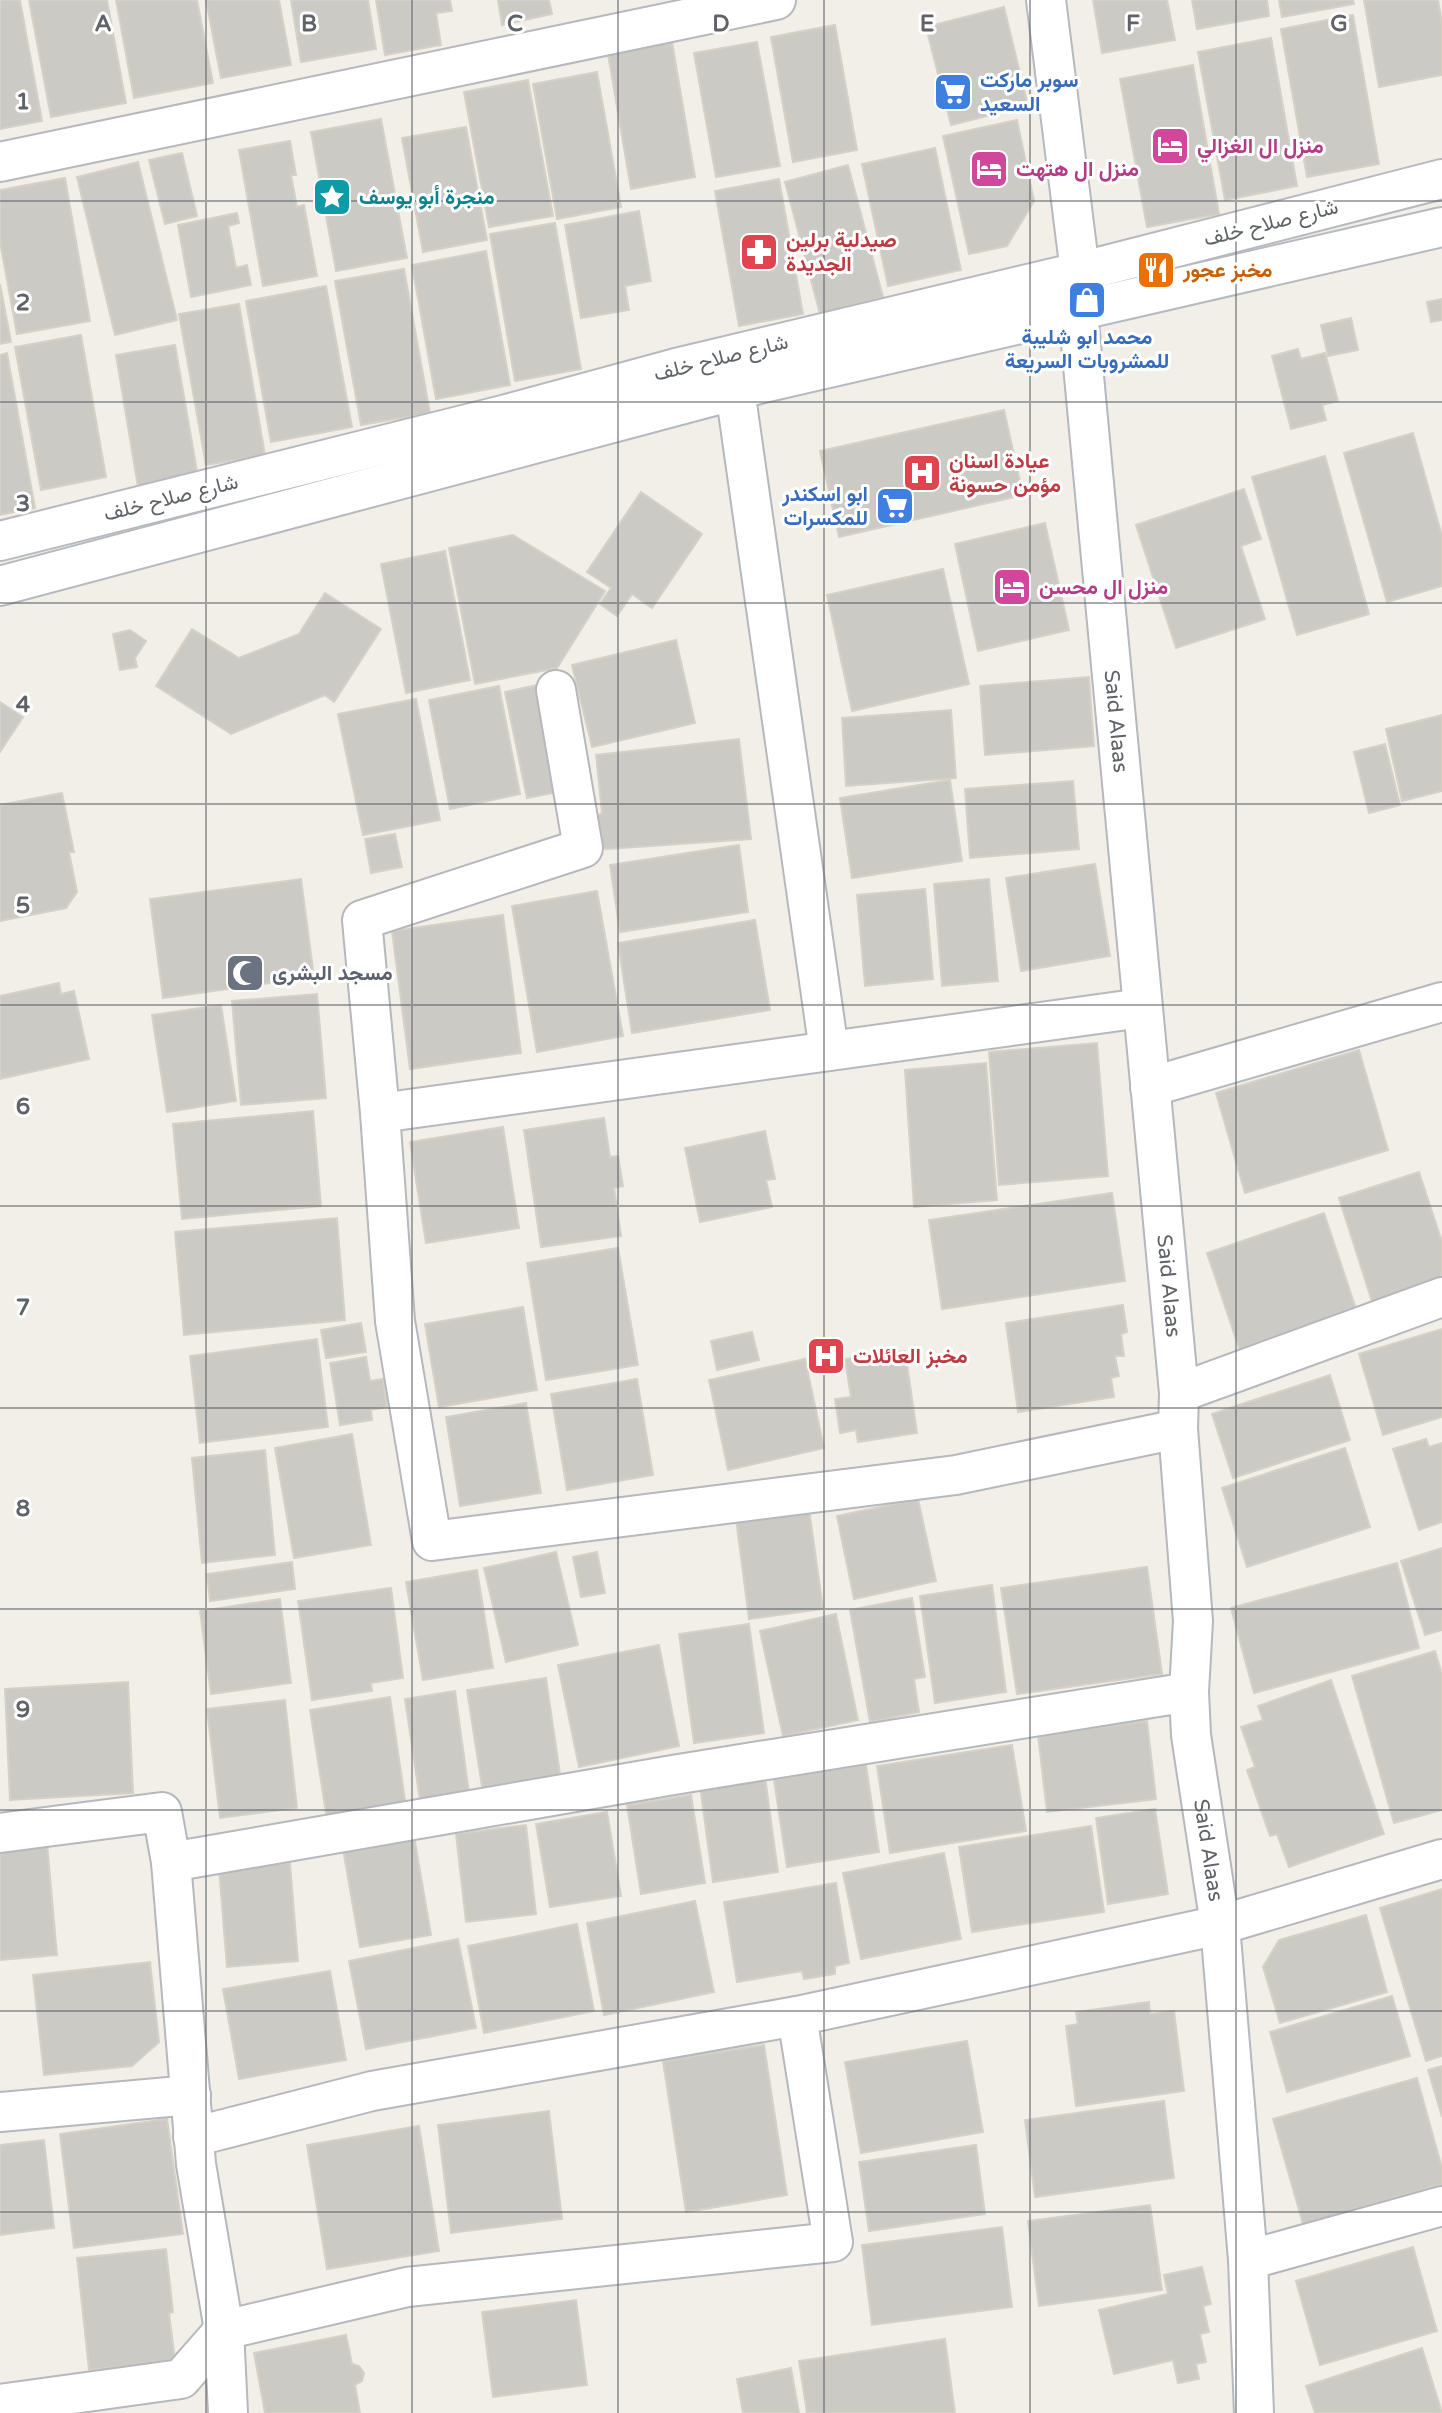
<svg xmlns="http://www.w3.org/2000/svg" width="1442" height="2413" font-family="'Varela Round',Vazirmatn,sans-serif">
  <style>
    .building { fill: #cccac5; stroke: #d6d1c6; stroke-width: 2 }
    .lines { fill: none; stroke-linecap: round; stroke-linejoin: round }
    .street-casing { stroke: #b5b8bc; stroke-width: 42 }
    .secondary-casing { stroke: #b6babf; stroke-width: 42 }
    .street { stroke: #fff; stroke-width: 38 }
    .secondary { stroke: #fff; stroke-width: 38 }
    .grid { fill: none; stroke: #5f6368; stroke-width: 2; stroke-opacity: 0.55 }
    .labels { text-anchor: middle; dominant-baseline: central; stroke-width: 6; stroke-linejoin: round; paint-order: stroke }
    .shop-label { font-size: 21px; font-weight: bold; fill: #366cbe; stroke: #fff; text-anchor: start }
    .hotel-label { font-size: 21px; font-weight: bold; fill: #b23c85; stroke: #fff; text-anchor: start }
    .culture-label { font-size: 21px; font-weight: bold; fill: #0d838f; stroke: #fff; text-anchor: start }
    .street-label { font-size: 21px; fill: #5f6368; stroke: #fff }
    .health-label { font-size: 21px; font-weight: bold; fill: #be3a42; stroke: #fff; text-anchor: start }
    .food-label { font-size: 21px; font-weight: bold; fill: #c56008; stroke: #fff; text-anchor: start }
    .worship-label { font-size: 21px; font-weight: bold; fill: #5b616d; stroke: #fff; text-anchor: start }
    .grid-label { font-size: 23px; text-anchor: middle; font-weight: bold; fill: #5f6368; stroke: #fff; stroke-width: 6; stroke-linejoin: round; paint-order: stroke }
  </style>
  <rect width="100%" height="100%" fill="#f1efe8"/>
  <g class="building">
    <path d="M0 0H20L42 121 0 129Z"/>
    <path d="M29 0H107L126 103 51 117Z"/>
    <path d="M116 0H197L213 83 134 98Z"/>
    <path d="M206 0H279L291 65 221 78Z"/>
    <path d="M291 0H368L376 49 301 62Z"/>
    <path d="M376 0H450L452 11 436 13 441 45 385 55Z"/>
    <path d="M498 0H549L552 14 502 25Z"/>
    <path d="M1093 0H1167L1175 40 1102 53Z"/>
    <path d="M1192 0H1267L1269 16 1197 29Z"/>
    <path d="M1279 0H1353L1354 4 1282 17Z"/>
    <path d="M1364 0H1438L1442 22V75L1379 87Z"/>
    <path d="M1004 7 1028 106 951 125 926 27Z"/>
    <path d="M1353 15 1379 164 1307 177 1281 29Z"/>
    <path d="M835 25 857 150 793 162 771 37Z"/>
    <path d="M1271 38 1297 186 1225 200 1198 52Z"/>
    <path d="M672 42 695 177 631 189 608 54Z"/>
    <path d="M757 42 780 166 716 177 694 53Z"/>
    <path d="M1193 65 1219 214 1147 227 1120 79Z"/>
    <path d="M597 72 621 207 557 219 533 84Z"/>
    <path d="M528 80 553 216 489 227 464 92Z"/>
    <path d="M381 119 407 258 336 271 311 132Z"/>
    <path d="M1017 120 1034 201 1007 246 969 254 943 136Z"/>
    <path d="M466 127 487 240 423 252 402 138Z"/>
    <path d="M290 141 296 175H291L297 207 304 205 317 276 263 286 239 150Z"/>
    <path d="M935 148 961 270 888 286 862 164Z"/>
    <path d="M182 153 197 216 165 224 149 160Z"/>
    <path d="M138 162 177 320 115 335 77 177Z"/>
    <path d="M848 165 883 297 820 314 785 182Z"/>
    <path d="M65 178 90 321 17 334 0 242V190Z"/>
    <path d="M779 179 803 314 739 326 715 191Z"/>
    <path d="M639 211 651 281 625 286 629 310 581 318 565 225Z"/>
    <path d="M237 213 239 223 228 226 236 268 247 265 251 285 191 297 178 225Z"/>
    <path d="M555 223 581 369 515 381 490 234Z"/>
    <path d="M486 251 510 385 436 399 412 265Z"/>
    <path d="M404 269 430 413 361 425 335 281Z"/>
    <path d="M0 284 11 342 0 344Z"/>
    <path d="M326 286 352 427 271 442 246 301Z"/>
    <path d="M1442 299V320L1431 322 1427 302Z"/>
    <path d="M239 304 265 455 206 465 179 314Z"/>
    <path d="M1351 318 1358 350 1328 356 1321 325Z"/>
    <path d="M81 335 106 477 41 490 15 347Z"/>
    <path d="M175 345 198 477 138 487 116 355Z"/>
    <path d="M1298 349 1301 359 1325 353 1338 401 1322 405 1326 420 1291 429 1272 356Z"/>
    <path d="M7 353 35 508 0 515V355Z"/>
    <path d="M1004 410 1023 495 839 537 820 451Z"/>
    <path d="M1413 433 1442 536V586L1387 602 1344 453Z"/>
    <path d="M1325 456 1369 614 1297 635 1252 477Z"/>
    <path d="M1244 489 1261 539 1241 546 1265 619 1176 648 1136 525Z"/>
    <path d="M641 492 702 534 652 608 632 594 617 616 600 604 611 588 587 572Z"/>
    <path d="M1045 523 1069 630 978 651 955 544Z"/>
    <path d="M513 535 605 591 557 668 475 684 449 548Z"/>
    <path d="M445 551 470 680 406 693 381 564Z"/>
    <path d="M943 569 969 684 852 711 827 595Z"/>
    <path d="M325 593 381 629 334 702 325 695 231 734 156 686 192 629 239 658 299 634Z"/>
    <path d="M130 630 146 641 135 658 137 667 120 670 113 634Z"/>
    <path d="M676 640 695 723 592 747 572 665Z"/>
    <path d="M1089 677 1094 746 985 755 980 686Z"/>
    <path d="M547 683 568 790 527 798 505 692Z"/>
    <path d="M499 686 520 794 450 809 429 700Z"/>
    <path d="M416 699 440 820 363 835 338 714Z"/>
    <path d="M0 702 23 717 0 752Z"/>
    <path d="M951 710 956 778 846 786 842 718Z"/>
    <path d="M1442 715V791L1402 801 1386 729Z"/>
    <path d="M739 739 751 839 607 849 596 847 593 818 602 813 596 755Z"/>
    <path d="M1385 744 1400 805 1369 813 1354 752Z"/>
    <path d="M950 780 962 861 852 878 840 798Z"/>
    <path d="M1073 781 1079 849 970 858 965 789Z"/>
    <path d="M62 793 74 852H69L77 892 66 908 0 921V805Z"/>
    <path d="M395 834 402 867 371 873 365 839Z"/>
    <path d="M739 845 748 912 620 932 610 865Z"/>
    <path d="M1095 864 1110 956 1021 971 1006 878Z"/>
    <path d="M301 879 314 977 163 998 150 899Z"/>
    <path d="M989 879 998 981 942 986 934 884Z"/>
    <path d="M925 889 933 979 865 986 857 895Z"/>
    <path d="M597 891 623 1036 537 1052 512 906Z"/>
    <path d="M503 915 521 1053 410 1069 392 931Z"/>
    <path d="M755 920 770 1010 632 1033 618 943Z"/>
    <path d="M59 983 61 994 74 991 89 1059 0 1079V996Z"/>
    <path d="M317 994 326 1098 241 1105 232 1001Z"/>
    <path d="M221 1005 236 1101 167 1112 152 1015Z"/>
    <path d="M1097 1043 1108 1176 999 1185 989 1052Z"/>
    <path d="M1359 1050 1388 1150 1245 1193 1216 1093Z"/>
    <path d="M986 1063 997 1200 914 1207 905 1070Z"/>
    <path d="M313 1111 321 1206 182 1219 173 1124Z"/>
    <path d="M604 1118 610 1157 618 1156 623 1186 614 1188 621 1236 541 1247 524 1130Z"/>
    <path d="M503 1127 519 1228 426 1243 410 1142Z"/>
    <path d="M765 1131 775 1179 766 1180 772 1207 700 1222 685 1148Z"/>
    <path d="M1419 1172 1442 1242V1289L1375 1311 1339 1198Z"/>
    <path d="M1112 1193 1125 1281 942 1309 929 1220Z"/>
    <path d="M1324 1213 1357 1312 1240 1351 1207 1253Z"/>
    <path d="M337 1218 345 1320 184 1335 175 1232Z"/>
    <path d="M618 1248 638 1365 546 1380 527 1263Z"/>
    <path d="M1123 1305 1127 1332 1121 1334 1124 1356H1115L1119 1376 1111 1378 1114 1397 1018 1412 1006 1323Z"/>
    <path d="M523 1307 537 1390 439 1407 425 1324Z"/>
    <path d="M361 1323 366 1352 326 1358 321 1330Z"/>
    <path d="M1442 1329V1417L1383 1435 1359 1354Z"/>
    <path d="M752 1332 759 1360 717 1370 711 1341Z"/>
    <path d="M317 1339 328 1427 200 1443 190 1356Z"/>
    <path d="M905 1351 917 1433 858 1442 856 1430 840 1433 835 1399 851 1397 845 1359Z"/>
    <path d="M366 1357 370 1381 383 1379 387 1407 371 1410 372 1420 340 1425 330 1363Z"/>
    <path d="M805 1359 824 1448 728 1470 709 1380Z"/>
    <path d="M1330 1375 1350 1440 1233 1478 1212 1414Z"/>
    <path d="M637 1379 653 1475 567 1490 551 1394Z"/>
    <path d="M526 1403 541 1493 460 1506 446 1417Z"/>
    <path d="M352 1434 371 1545 294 1558 275 1448Z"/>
    <path d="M1426 1439 1429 1447 1442 1443V1522L1419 1530 1393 1449Z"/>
    <path d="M1345 1448 1370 1527 1247 1567 1222 1488Z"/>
    <path d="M265 1450 275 1555 202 1563 192 1458Z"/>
    <path d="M918 1499 936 1581 854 1599 837 1516Z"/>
    <path d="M809 1509 823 1609 749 1619 736 1519Z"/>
    <path d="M1442 1548V1630L1425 1635 1401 1561Z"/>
    <path d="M556 1552 578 1645 506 1662 484 1568Z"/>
    <path d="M597 1552 605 1593 581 1597 573 1557Z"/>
    <path d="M292 1562 295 1589 210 1601 207 1574Z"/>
    <path d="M1397 1563 1419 1648 1254 1693 1231 1608Z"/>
    <path d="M1147 1567 1162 1674 1017 1694 1001 1588Z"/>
    <path d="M477 1570 493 1668 423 1680 406 1582Z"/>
    <path d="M992 1585 1006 1692 935 1703 920 1596Z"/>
    <path d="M391 1588 403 1678 371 1683 372 1691 312 1700 298 1601Z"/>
    <path d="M912 1598 925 1677 914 1679 919 1712 870 1722 850 1610Z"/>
    <path d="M280 1599 291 1683 211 1694 200 1611Z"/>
    <path d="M836 1614 858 1720 783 1736 760 1631Z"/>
    <path d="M749 1624 764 1733 694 1743 679 1634Z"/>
    <path d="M659 1645 679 1746 579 1767 558 1665Z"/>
    <path d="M1435 1651 1442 1674V1810L1394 1823 1352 1676Z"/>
    <path d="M546 1678 561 1781 483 1793 467 1690Z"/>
    <path d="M1331 1680 1384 1834 1289 1867 1277 1834 1270 1836 1247 1770 1255 1767 1241 1727 1263 1720 1258 1706Z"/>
    <path d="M128 1682 133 1793 10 1800 5 1689Z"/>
    <path d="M455 1691 470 1800 421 1807 405 1699Z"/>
    <path d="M390 1697 407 1814 328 1826 310 1710Z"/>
    <path d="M285 1700 297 1808 220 1818 207 1709Z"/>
    <path d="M1147 1721 1156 1799 1047 1812 1038 1735Z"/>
    <path d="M1012 1745 1026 1831 890 1853 877 1766Z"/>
    <path d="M865 1758 879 1852 787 1867 773 1773Z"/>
    <path d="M765 1777 778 1872 713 1882 700 1786Z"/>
    <path d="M691 1795 705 1883 641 1894 627 1805Z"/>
    <path d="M1155 1809 1168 1894 1108 1904 1096 1818Z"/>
    <path d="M607 1812 621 1896 550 1907 536 1824Z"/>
    <path d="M526 1825 536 1914 466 1922 456 1834Z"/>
    <path d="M1091 1826 1104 1912 972 1932 959 1847Z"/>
    <path d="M414 1836 431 1935 360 1947 343 1849Z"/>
    <path d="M47 1843 57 1955 0 1960V1847Z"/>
    <path d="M944 1853 961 1939 861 1959 843 1873Z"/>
    <path d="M290 1863 298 1961 227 1967 219 1869Z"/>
    <path d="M836 1883 849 1963 835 1966V1974L804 1979 802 1971 737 1982 724 1902Z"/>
    <path d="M1442 1889V2056L1426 2061 1380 1908Z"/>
    <path d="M695 1901 714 1992 604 2015 587 1923Z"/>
    <path d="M1366 1915 1387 1992 1280 2023 1263 1967 1279 1940Z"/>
    <path d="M577 1924 594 2011 484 2033 468 1946Z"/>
    <path d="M458 1939 476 2028 366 2049 349 1961Z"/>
    <path d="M150 1962 159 2042 132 2066 44 2075 33 1975Z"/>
    <path d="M330 1971 346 2060 239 2079 223 1989Z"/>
    <path d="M1392 1996 1410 2056 1287 2092 1270 2032Z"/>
    <path d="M1149 2002 1150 2014 1174 2011 1184 2091 1076 2106 1066 2026 1078 2024 1076 2012Z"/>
    <path d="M967 2041 983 2132 861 2153 845 2062Z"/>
    <path d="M764 2045 787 2195 686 2212 663 2061Z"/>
    <path d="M1442 2066V2117L1428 2070Z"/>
    <path d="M1417 2078 1442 2168V2184L1303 2224 1273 2119Z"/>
    <path d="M1164 2101 1174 2178 1035 2197 1025 2120Z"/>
    <path d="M549 2111 562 2219 451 2233 438 2125Z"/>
    <path d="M167 2119 183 2234 74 2248 60 2134Z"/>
    <path d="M419 2126 439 2251 327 2269 307 2145Z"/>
    <path d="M44 2140 54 2228 0 2235V2145Z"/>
    <path d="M976 2145 985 2214 869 2231 859 2162Z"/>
    <path d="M1150 2205 1162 2290 1039 2306 1028 2221Z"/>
    <path d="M1002 2227 1012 2307 872 2325 862 2245Z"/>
    <path d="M1413 2247 1437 2331 1320 2365 1296 2281Z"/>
    <path d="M166 2249 173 2312 169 2313 175 2360 89 2370 77 2258Z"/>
    <path d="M1202 2267 1211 2304 1203 2306 1209 2332 1200 2334 1206 2362 1196 2364 1199 2379 1178 2383 1173 2360 1114 2374 1099 2310 1168 2294 1164 2275Z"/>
    <path d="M576 2300 587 2385 493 2397 482 2312Z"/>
    <path d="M346 2335 352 2364 359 2366 364 2373 362 2381 355 2385 360 2413H265L254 2353Z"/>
    <path d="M945 2339 955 2413H807L799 2361Z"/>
    <path d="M1422 2348 1442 2413H1315L1306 2386Z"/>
    <path d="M791 2368 799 2413H743L737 2379Z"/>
  </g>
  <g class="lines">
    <defs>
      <g id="street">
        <path d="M0 162 776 0"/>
        <path id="s1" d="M1078 312 1179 1393 1178 1429 1193 1621 1189 1692 1191 1735 1220 1925 1248 2260 1254 2413"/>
        <path d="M735 390 829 1051"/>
        <path d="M556 690 583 848 362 920 380 1113 395 1321 432 1541 956 1475 1178 1429"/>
        <path d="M1150 1087 1442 1002"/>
        <path d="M380 1113 1142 1008"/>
        <path d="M1179 1393 1442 1297"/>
        <path d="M0 1833 162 1812 171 1862 196 2164 224 2330 228 2413"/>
        <path d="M171 1862 673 1775 1189 1692"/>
        <path d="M0 2112 191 2095"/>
        <path d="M193 2137 372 2091 797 2016 1220 1925 1442 1859"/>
        <path d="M1248 2260 1442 2206"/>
        <path d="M0 2404 181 2379 224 2330 407 2287 833 2242 797 2016"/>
      </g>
      <g id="secondary">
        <path d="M1046 0 1080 272 1079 297"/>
        <path d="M0 541 503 415 676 368 1095 268 1442 179"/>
        <path d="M0 586 759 384 1442 227"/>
      </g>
    </defs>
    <use href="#street" class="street-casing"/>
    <use href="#secondary" class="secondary-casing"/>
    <use href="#street" class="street"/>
    <use href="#secondary" class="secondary"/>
  </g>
  <path class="grid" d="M206 0V2413M412 0V2413M618 0V2413M824 0V2413M1030 0V2413M1236 0V2413M0 201H1442M0 402H1442M0 603H1442M0 804H1442M0 1005H1442M0 1206H1442M0 1408H1442M0 1609H1442M0 1810H1442M0 2011H1442M0 2212H1442"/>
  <defs>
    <symbol id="supermarket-square" viewBox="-11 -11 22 22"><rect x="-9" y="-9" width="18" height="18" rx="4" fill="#3f7fe0" stroke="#fff"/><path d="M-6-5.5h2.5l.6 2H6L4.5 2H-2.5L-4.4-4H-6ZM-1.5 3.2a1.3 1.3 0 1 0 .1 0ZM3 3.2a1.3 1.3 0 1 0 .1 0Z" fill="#fff"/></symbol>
    <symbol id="hotel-square" viewBox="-11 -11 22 22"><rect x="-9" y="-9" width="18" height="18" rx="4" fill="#d1479c" stroke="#fff"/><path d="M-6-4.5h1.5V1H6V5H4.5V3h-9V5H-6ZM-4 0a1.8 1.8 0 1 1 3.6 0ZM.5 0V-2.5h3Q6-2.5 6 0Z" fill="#fff"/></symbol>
    <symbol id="sight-square" viewBox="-11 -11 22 22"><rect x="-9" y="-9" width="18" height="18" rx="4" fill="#0f9aa8" stroke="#fff"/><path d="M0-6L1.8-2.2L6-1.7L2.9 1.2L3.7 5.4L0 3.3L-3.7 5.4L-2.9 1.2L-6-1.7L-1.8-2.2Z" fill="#fff"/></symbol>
    <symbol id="pharmacy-square" viewBox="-11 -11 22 22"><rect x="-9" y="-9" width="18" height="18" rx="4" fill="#e0444e" stroke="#fff"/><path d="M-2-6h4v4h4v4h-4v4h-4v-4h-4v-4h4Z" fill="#fff"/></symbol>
    <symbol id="restaurant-square" viewBox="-11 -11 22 22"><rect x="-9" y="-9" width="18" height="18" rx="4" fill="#e8710a" stroke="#fff"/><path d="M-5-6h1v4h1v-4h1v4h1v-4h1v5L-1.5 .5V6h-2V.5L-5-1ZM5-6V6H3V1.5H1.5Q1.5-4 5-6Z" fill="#fff"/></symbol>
    <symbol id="shop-square" viewBox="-11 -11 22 22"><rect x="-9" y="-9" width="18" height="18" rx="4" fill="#3f7fe0" stroke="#fff"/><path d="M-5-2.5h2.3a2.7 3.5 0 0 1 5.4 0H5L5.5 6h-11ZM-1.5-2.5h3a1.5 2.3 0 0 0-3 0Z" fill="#fff"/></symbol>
    <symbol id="hospital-square" viewBox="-11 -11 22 22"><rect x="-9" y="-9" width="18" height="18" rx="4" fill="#e0444e" stroke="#fff"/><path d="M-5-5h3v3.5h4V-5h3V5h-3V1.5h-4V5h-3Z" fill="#fff"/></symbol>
    <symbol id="mosque-square" viewBox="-11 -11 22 22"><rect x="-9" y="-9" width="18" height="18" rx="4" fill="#6b7280" stroke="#fff"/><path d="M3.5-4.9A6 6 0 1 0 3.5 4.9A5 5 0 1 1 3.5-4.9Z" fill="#fff"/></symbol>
  </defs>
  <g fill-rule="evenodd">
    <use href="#supermarket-square" x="931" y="70" width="44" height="44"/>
    <use href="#hotel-square" x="1148" y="124" width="44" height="44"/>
    <use href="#hotel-square" x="967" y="147" width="44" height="44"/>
    <use href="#sight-square" x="310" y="175" width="44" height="44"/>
    <use href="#pharmacy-square" x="737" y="230" width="44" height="44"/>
    <use href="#restaurant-square" x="1134" y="248" width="44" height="44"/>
    <use href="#shop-square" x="1065" y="278" width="44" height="44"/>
    <use href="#hospital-square" x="900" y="451" width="44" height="44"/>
    <use href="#supermarket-square" x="873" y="484" width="44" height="44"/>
    <use href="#hotel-square" x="990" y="565" width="44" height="44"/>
    <use href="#mosque-square" x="223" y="951" width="44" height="44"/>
    <use href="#hospital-square" x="804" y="1334" width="44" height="44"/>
  </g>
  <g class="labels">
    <g class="shop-label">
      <text x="980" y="80">سوبر ماركت<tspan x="980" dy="24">السعيد</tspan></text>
      <text x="1087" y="337" text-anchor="middle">محمد ابو شليبة<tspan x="1087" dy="24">للمشروبات السريعة</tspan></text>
      <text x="868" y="494" text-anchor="end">ابو اسكندر<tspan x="868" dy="24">للمكسرات</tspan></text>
    </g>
    <g class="hotel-label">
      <text x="1197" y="146">منزل ال الغزالي</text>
      <text x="1016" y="169">منزل ال هتهت</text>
      <text x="1039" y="587">منزل ال محسن</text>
    </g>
    <g class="culture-label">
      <text x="359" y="197">منجرة أبو يوسف</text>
    </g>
    <g class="street-label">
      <text transform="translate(1271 223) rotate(-14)">شارع صلاح خلف</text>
      <text transform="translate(721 358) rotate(-14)">شارع صلاح خلف</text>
      <text transform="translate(171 498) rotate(-14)">شارع صلاح خلف</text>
      <text stroke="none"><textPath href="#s1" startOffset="411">Said Alaas</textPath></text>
      <text stroke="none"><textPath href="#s1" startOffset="978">Said Alaas</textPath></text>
      <text stroke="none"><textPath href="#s1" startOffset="1545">Said Alaas</textPath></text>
    </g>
    <g class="health-label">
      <text x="786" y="240">صيدلية برلين<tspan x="786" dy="24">الجديدة</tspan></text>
      <text x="949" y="461">عيادة اسنان<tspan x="949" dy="24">مؤمن حسونة</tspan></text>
      <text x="853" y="1356">مخبز العائلات</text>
    </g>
    <g class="food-label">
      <text x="1183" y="270">مخبز عجور</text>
    </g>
    <g class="worship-label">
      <text x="272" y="973">مسجد البشرى</text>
    </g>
  </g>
  <g class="grid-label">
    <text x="103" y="31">A</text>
    <text x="309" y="31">B</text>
    <text x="515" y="31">C</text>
    <text x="721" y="31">D</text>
    <text x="927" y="31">E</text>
    <text x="1133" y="31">F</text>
    <text x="1339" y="31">G</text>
    <text x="23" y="109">1</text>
    <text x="23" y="310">2</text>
    <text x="23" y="511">3</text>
    <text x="23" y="712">4</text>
    <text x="23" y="913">5</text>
    <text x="23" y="1114">6</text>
    <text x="23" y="1315">7</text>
    <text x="23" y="1516">8</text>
    <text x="23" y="1717">9</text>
  </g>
</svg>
